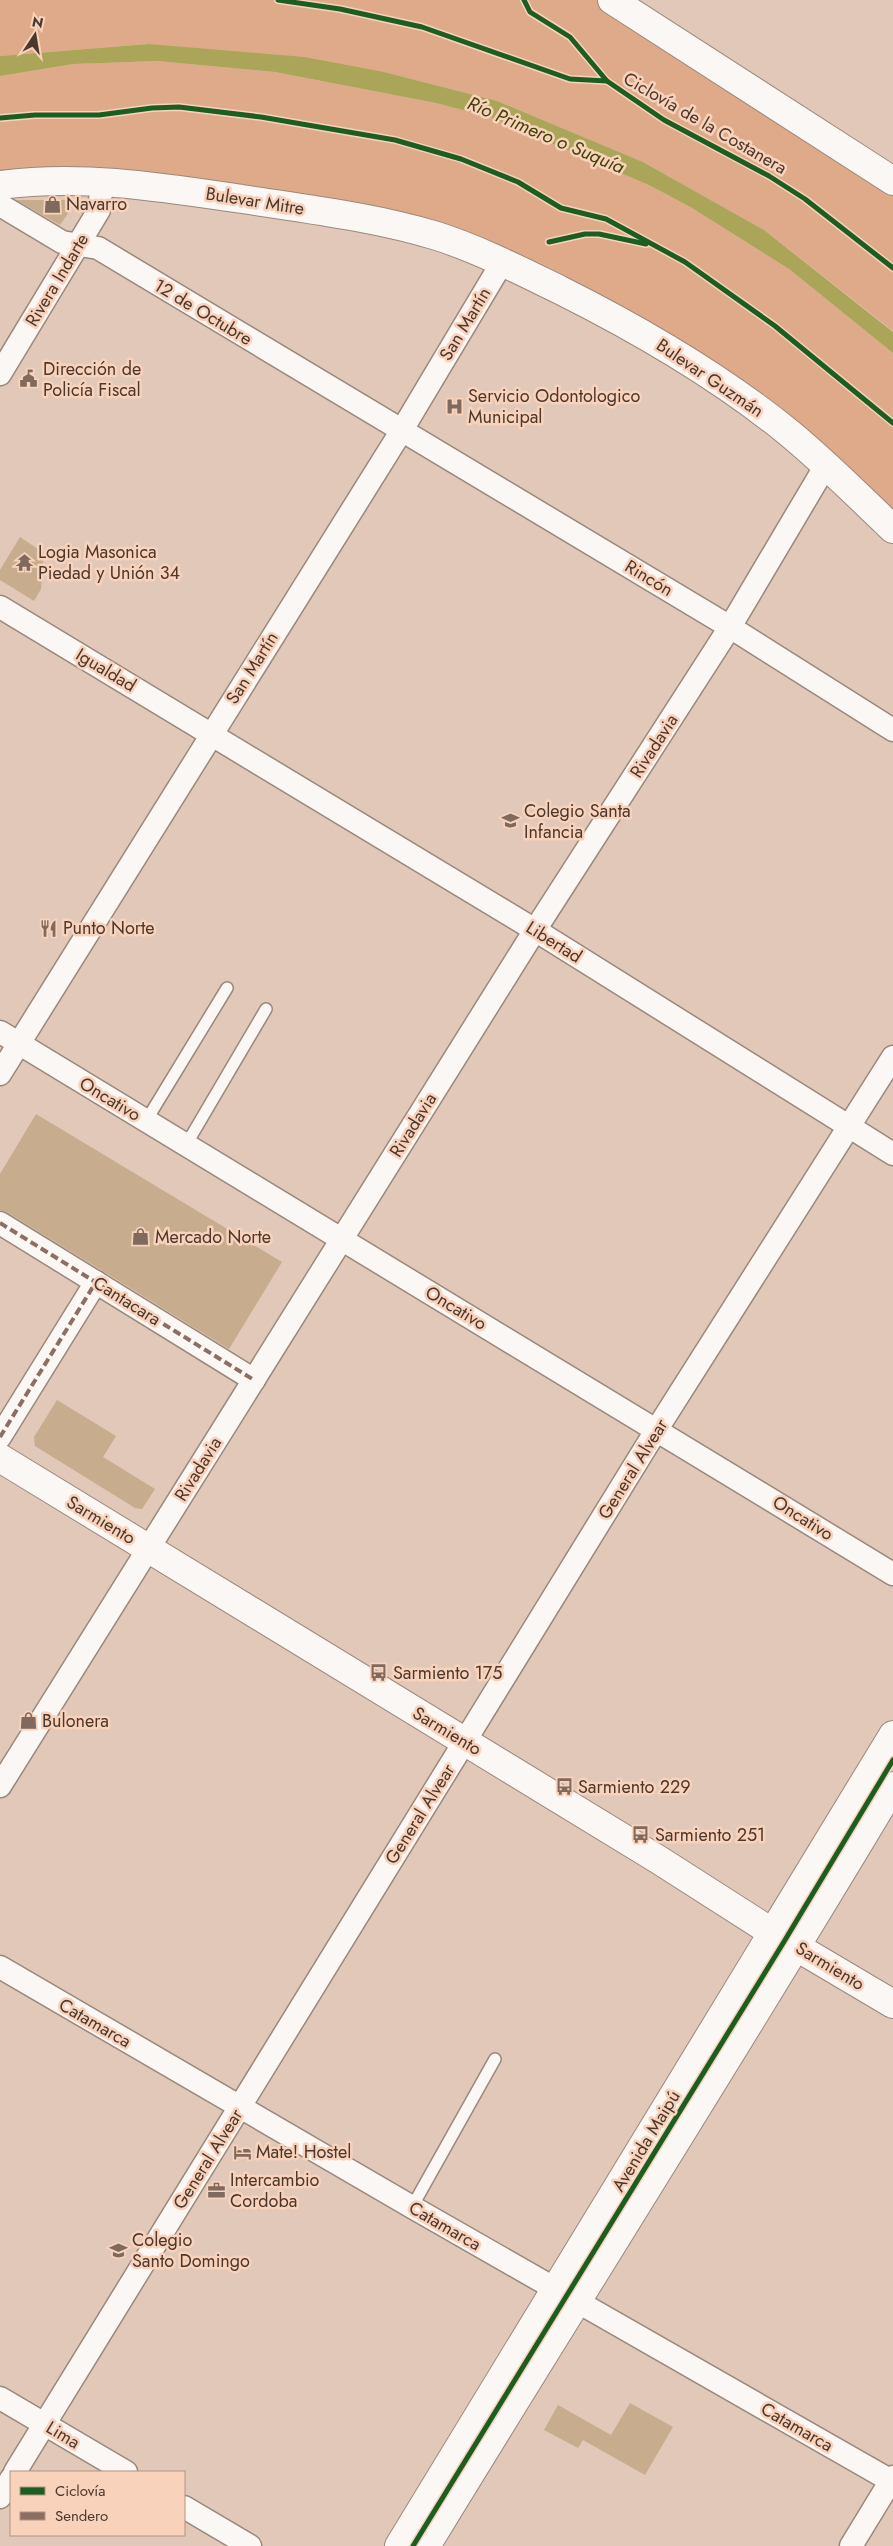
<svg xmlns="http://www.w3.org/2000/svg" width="893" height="2546" font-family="Jost,sans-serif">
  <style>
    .green { fill: #dfaa8a }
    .water { fill: #aaa558 }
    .building { fill: #c7ac8e }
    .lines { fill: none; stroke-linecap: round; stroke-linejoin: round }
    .lane-casing { stroke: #9b887c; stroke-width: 14 }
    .street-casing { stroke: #9b887c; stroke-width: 25 }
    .primary-casing { stroke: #9b887c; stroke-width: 30 }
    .lane { stroke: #faf7f4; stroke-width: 11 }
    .street { stroke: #faf7f4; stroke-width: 22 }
    .primary { stroke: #faf7f4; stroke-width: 28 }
    .quiet { stroke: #8d6e63; stroke-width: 4; stroke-dasharray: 8 4; stroke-linecap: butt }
    .cycleway-casing { stroke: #f9d2bc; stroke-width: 8 }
    .cycleway { stroke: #1b5e20; stroke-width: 5 }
    .labels { text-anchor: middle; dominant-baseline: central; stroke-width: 5; stroke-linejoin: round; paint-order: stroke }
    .street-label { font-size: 18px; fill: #4b372c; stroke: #f9d2bc }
    .poi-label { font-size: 18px; fill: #4b372c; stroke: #f9d2bc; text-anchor: start }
    .water-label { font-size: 19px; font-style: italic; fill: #404209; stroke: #f9d2bc }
  </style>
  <rect width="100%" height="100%" fill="#e1c8b9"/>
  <g class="green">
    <path d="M0 0H612L893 181V331L764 230 643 162 497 101 384 72 149 44 0 56Z"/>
    <path d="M157 61 275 72 436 103 493 118 651 186 692 208 789 269 893 353V529L623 323 359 218 0 185V76L74 64Z"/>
  </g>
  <path class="water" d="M149 44 304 57 384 72 497 101 643 162 764 230 893 332V353L789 269 692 208 651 186 493 118 436 103 275 72 157 61 74 64 0 76V56Z"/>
  <g class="building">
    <path d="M16 200H77L60 225Z"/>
    <path d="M20 537 44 553 41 589 34 601 0 580V570Z"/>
    <path d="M36 1114 282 1262 229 1349 7 1212 0 1210V1174Z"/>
    <path d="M57 1400 116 1436 103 1457 155 1489 142 1509 135 1508 35 1446 34 1437Z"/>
    <path d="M630 2403 673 2427 645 2475 583 2440 578 2448 544 2430 558 2405 611 2435Z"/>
  </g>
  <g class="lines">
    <defs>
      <g id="lane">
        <path d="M146 1121 227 988"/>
        <path d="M186 1145 266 1009"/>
        <path d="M412 2207 495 2059"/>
      </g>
      <g id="street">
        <path d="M0 205 62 242 98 248 730 627 893 730"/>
        <path d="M0 374 99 210 102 182"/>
        <path d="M0 607 535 930 893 1154"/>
        <path d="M0 1032 893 1574"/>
        <path d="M0 1074 402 430 503 261"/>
        <path d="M0 1223 254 1380"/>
        <path d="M0 1437 96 1282"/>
        <path d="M0 1786 535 930 730 627 826 465"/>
        <path d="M0 1967 412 2207 893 2482"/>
        <path d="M0 2398 126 2472"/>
        <path d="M15 2472 657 1429 893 1057"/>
        <path d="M0 2497 11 2479"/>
        <path d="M184 2507 250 2546"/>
        <path d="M851 2546 893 2477"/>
      </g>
      <g id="primary">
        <path d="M612 0 893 181"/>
        <path d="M0 185C81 174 161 187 242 199 307 209 374 217 437 236 480 250 519 270 560 290 638 329 714 373 783 428 822 459 857 495 893 529"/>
        <path d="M0 1458 659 1860 773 1933 893 2004"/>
        <path d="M399 2546 893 1735"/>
        <path d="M426 2546C581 2292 741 2041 893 1786"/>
      </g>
    </defs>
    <use href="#lane" class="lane-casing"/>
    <use href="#street" class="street-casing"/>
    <use href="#primary" class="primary-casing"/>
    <use href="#lane" class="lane"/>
    <use href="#street" class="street"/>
    <use href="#primary" class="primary"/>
    <g class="quiet">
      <path d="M0 1223 254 1380"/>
      <path d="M0 1437 96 1282"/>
    </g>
    <defs>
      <g id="cycleway">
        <path d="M278 0 340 9 422 27 570 79 607 81 664 120 769 176 805 199 893 268"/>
        <path d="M524 0 530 12 570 37 607 81"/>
        <path d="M0 118 35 115H99L152 108 179 107 261 117 395 140 461 159 518 182 561 208 606 219 685 262 775 326 893 423"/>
        <path d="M549 242 585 234H599L646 244"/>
        <path d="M413 2546 785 1940 893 1760"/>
      </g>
    </defs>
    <use href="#cycleway" class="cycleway-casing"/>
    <use href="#cycleway" class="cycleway"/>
  </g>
  <defs>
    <symbol id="shop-bare" viewBox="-9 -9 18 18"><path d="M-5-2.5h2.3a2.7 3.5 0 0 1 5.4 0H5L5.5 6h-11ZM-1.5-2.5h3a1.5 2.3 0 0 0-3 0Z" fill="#806a5d" stroke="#f9d2bc" stroke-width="2.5" paint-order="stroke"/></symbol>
    <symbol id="civic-bare" viewBox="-9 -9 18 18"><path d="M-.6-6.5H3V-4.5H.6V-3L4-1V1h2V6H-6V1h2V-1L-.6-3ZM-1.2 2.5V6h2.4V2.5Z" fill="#806a5d" stroke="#f9d2bc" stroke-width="2.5" paint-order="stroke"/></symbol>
    <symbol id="hospital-bare" viewBox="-9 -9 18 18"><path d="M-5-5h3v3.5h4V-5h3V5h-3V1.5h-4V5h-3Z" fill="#806a5d" stroke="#f9d2bc" stroke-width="2.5" paint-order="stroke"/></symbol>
    <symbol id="temple-bare" viewBox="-9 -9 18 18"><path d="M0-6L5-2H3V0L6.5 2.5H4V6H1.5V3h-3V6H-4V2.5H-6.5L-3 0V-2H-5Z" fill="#806a5d" stroke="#f9d2bc" stroke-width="2.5" paint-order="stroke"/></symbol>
    <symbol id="school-bare" viewBox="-9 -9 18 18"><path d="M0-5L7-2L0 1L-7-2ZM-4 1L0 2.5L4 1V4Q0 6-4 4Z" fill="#806a5d" stroke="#f9d2bc" stroke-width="2.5" paint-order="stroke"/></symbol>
    <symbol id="restaurant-bare" viewBox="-9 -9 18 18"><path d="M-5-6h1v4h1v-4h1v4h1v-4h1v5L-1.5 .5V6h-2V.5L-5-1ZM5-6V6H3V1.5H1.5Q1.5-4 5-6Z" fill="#806a5d" stroke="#f9d2bc" stroke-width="2.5" paint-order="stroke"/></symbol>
    <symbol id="bus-bare" viewBox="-9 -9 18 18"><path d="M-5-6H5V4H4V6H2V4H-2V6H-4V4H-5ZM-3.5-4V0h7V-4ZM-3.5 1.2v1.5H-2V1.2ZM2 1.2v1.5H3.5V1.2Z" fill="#806a5d" stroke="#f9d2bc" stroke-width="2.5" paint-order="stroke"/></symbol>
    <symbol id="hotel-bare" viewBox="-9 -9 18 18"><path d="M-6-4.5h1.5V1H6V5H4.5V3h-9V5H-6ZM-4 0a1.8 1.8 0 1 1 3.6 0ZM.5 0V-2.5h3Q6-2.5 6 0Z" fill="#806a5d" stroke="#f9d2bc" stroke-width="2.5" paint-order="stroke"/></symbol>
    <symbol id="office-bare" viewBox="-9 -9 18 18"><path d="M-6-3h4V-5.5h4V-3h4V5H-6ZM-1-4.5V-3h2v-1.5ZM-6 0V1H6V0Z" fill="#806a5d" stroke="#f9d2bc" stroke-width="2.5" paint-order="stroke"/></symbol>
  </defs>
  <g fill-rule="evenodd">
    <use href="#shop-bare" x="40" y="192" width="25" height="25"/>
    <use href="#civic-bare" x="16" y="366" width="25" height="25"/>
    <use href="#hospital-bare" x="442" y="394" width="25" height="25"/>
    <use href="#temple-bare" x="12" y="550" width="25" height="25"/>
    <use href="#school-bare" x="498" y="808" width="25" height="25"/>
    <use href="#restaurant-bare" x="36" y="916" width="25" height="25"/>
    <use href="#shop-bare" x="128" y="1224" width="25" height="25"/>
    <use href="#bus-bare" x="366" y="1660" width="25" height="25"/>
    <use href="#shop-bare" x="16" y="1708" width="25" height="25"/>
    <use href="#bus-bare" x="552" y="1774" width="25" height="25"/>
    <use href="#bus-bare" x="628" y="1822" width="25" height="25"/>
    <use href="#hotel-bare" x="230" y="2140" width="25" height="25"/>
    <use href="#office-bare" x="204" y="2178" width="25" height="25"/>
    <use href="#school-bare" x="106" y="2238" width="25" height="25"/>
  </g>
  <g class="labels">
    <g class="street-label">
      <text transform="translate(705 123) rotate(30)">Ciclovía de la Costanera</text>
      <text transform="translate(255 201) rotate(9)">Bulevar Mitre</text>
      <text transform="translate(57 280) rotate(-59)">Rivera Indarte</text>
      <text transform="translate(203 312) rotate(31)">12 de Octubre</text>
      <text transform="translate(465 324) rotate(-59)">San Martín</text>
      <text transform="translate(710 378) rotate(34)">Bulevar Guzmán</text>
      <text transform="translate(649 578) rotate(31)">Rincón</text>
      <text transform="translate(252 668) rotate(-58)">San Martín</text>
      <text transform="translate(106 670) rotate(31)">Igualdad</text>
      <text transform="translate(654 746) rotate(-57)">Rivadavia</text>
      <text transform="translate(554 942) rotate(32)">Libertad</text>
      <text transform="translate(110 1099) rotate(31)">Oncativo</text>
      <text transform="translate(413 1125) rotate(-58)">Rivadavia</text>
      <text transform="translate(127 1301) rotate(32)">Cantacara</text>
      <text transform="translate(456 1308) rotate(31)">Oncativo</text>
      <text transform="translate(198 1469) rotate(-58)">Rivadavia</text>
      <text transform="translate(633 1469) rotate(-58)">General Alvear</text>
      <text transform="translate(803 1518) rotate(32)">Oncativo</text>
      <text transform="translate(101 1520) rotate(31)">Sarmiento</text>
      <text transform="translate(447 1731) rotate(31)">Sarmiento</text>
      <text transform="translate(420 1814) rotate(-58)">General Alvear</text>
      <text transform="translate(830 1966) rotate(31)">Sarmiento</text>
      <text transform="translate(95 2023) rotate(30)">Catamarca</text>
      <text transform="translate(646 2141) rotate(-59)">Avenida Maipú</text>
      <text transform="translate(208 2159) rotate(-58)">General Alvear</text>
      <text transform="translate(445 2226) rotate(30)">Catamarca</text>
      <text transform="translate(797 2427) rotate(30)">Catamarca</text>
      <text transform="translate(63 2435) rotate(31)">Lima</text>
    </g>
    <g class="poi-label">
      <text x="66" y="204">Navarro</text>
      <text x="43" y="369">Dirección de<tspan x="43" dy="21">Policía Fiscal</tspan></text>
      <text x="468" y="396">Servicio Odontologico<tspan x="468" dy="21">Municipal</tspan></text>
      <text x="38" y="552">Logia Masonica<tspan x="38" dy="21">Piedad y Unión 34</tspan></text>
      <text x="524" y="811">Colegio Santa<tspan x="524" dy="21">Infancia</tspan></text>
      <text x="63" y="928">Punto Norte</text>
      <text x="155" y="1237">Mercado Norte</text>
      <text x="393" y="1673">Sarmiento 175</text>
      <text x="42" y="1721">Bulonera</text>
      <text x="578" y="1787">Sarmiento 229</text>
      <text x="655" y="1835">Sarmiento 251</text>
      <text x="256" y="2152">Mate! Hostel</text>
      <text x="230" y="2180">Intercambio<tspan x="230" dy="21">Cordoba</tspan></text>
      <text x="132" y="2240">Colegio<tspan x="132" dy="21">Santo Domingo</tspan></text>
    </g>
    <g class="water-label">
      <text transform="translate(546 135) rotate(23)">Río Primero o Suquía</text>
    </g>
  </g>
  <rect x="10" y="2471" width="175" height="65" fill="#f9d2bc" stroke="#b39482"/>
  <rect x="20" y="2487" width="25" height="8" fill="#1b5e20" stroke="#b39482"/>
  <text x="55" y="2496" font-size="15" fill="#4b372c">Ciclovía</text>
  <rect x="20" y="2512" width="25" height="8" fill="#8d6e63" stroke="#b39482"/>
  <text x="55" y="2521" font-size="15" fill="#4b372c">Sendero</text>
  <g transform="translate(35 35) rotate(12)" stroke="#f9d2bc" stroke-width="4" paint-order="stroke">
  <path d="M0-4L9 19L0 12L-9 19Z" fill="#4b372c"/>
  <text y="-8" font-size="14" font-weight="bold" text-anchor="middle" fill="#4b372c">N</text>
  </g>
</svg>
